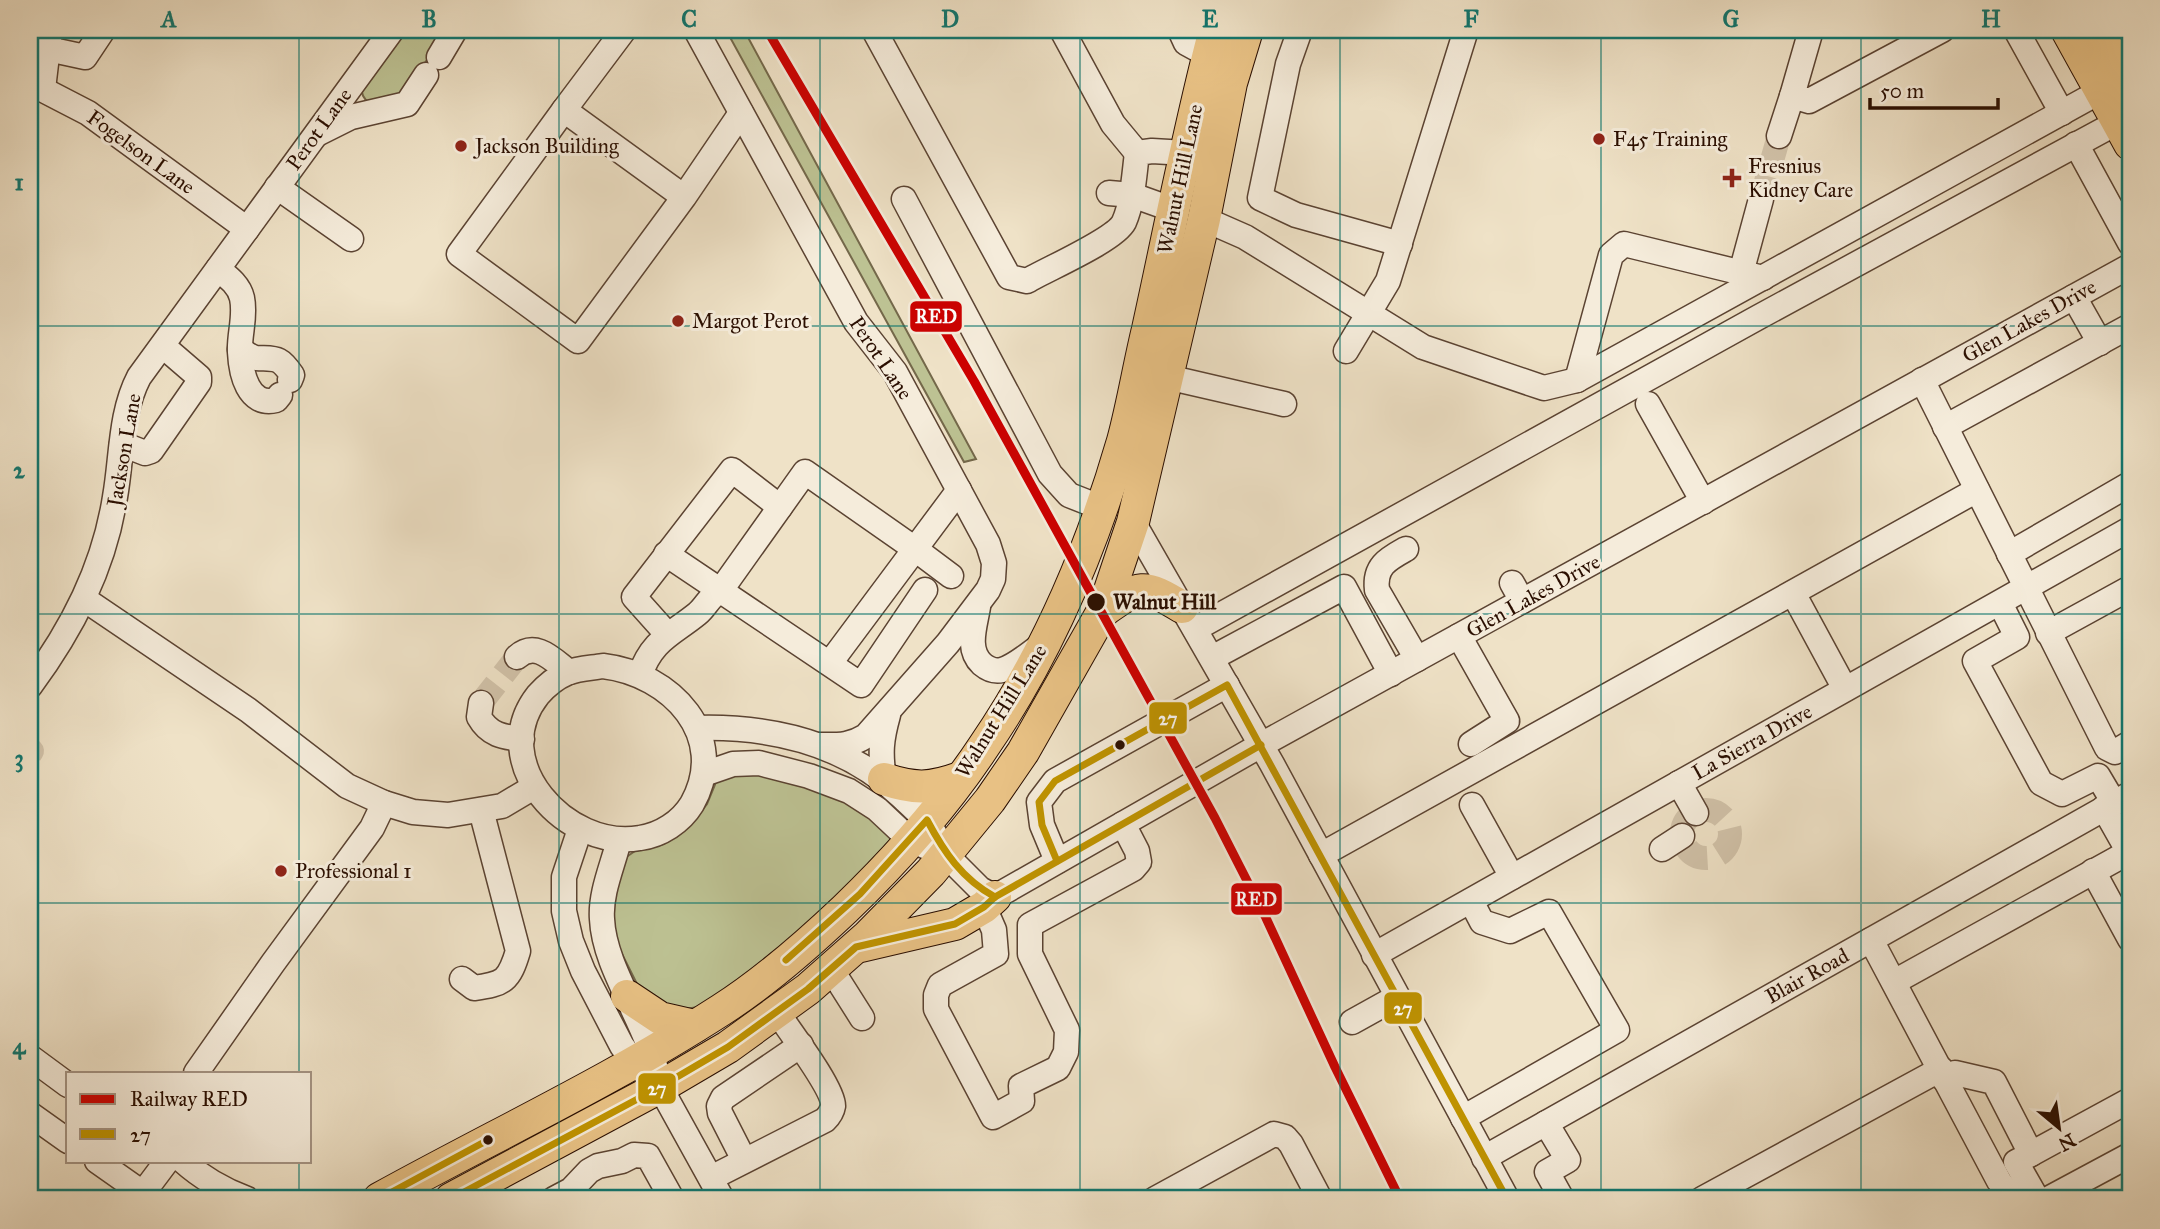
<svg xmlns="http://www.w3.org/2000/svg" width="2160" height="1229" font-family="'IM FELL Great Primer',serif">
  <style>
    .green { fill: #bdc293; stroke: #74684a; stroke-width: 2 }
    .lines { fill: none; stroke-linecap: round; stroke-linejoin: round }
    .minor-tunnel { stroke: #d1c2a9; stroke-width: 24; stroke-dasharray: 24 12; stroke-linecap: butt }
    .minor-casing { stroke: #5b4332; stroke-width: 27 }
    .major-casing { stroke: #2a0e00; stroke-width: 34 }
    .highway-casing { stroke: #2a0e00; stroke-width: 39 }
    .minor { stroke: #f5ecdb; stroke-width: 24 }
    .major { stroke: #e8c184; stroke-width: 32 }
    .highway { stroke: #e8c184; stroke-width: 37 }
    .bus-1-casing { stroke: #f5ecdb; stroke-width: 12 }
    .bus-1 { stroke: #bf9300; stroke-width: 7 }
    .rail-1-casing { stroke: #f5ecdb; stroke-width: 14 }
    .rail-1 { stroke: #c00; stroke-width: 9 }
    .grid { fill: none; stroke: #0f766e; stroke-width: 2; stroke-opacity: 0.55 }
    .poi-dot { fill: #8f2418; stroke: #f5ecdb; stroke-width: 2.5 }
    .stop-dot { fill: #2a0e00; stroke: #f5ecdb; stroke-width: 2.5 }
    .labels { text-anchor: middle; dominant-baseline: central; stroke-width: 6; stroke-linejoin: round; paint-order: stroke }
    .street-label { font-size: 21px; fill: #2a0e00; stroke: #f5ecdb }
    .poi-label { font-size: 21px; fill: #2a0e00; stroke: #f5ecdb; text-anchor: start }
    .stop-label { font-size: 21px; font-weight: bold; fill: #2a0e00; stroke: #f5ecdb; text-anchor: start }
    .line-badge { stroke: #f5ecdb; stroke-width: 2.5 }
    .badge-label { font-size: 19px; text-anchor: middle; font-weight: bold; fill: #fff }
    .neatline { fill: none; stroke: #0f766e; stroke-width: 2.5 }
    .grid-label { font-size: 23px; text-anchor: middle; font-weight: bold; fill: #0f766e }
  </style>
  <rect width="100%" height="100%" fill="#efe2c7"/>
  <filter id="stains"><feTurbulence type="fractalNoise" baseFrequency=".00286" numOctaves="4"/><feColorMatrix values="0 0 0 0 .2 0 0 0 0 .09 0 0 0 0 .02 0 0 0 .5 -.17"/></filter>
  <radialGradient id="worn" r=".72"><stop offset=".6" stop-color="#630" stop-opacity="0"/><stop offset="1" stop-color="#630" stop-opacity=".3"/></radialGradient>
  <g class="green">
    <path d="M405 30H446L445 35 400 97 369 102C363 99 362 94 361 87Z"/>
    <path d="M726 30H744L976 459 964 462Z"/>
    <path d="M725 774H768L835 796 873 816 900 840 759 969 698 1007 673 1011 643 996 617 944 612 917 614 897 625 858 635 851 664 844 689 827 707 804 716 782Z"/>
  </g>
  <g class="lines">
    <g class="minor-tunnel">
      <path d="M1761 199 1779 136"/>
      <path d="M481 703 517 657"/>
      <path d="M30 749 32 751 30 754"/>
      <circle cx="1706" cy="834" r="24"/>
    </g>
    <defs>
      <g id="minor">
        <path d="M696 30 856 322 895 372 988 544 994 563 993 579 988 590 948 643 866 736C850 746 838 745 820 745"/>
        <path d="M874 30 1009 277 1027 281C1047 269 1115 240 1124 222 1133 201 1134 176 1137 153L1152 151 1186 153"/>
        <path d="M1062 30 1113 124 1137 153"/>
        <path d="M1180 30 1186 43 1208 55"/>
        <path d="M1300 30 1288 64 1260 198 1296 215 1400 244"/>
        <path d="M1811 30 1792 96 1809 101 1942 30"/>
        <path d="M2016 30 2062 113"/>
        <path d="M48 49 85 57 103 30"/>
        <path d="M439 57 455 30"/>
        <path d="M30 83 88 113 247 229"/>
        <path d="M43 89 50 30"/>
        <path d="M564 110 624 30"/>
        <path d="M317 134 351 117 407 104 426 75"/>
        <path d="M1779 136 1792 96"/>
        <path d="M2076 144 2130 243"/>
        <path d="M277 187 351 239"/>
        <path d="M1109 193 1132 195 1174 210"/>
        <path d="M684 197 564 110 459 254 578 341 684 197 741 113"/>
        <path d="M904 199 1050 474 1069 495 1102 508"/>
        <path d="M1204 219 1245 237 1423 347 1544 388 1577 380 2101 91"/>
        <path d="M218 269C228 277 239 285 242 298 246 317 239 334 240 352 241 373 248 407 276 400L280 395"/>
        <path d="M1741 273 1761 199"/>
        <path d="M2074 297 2100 343"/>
        <path d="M240 349C244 352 250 357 256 358 276 359 279 356 292 375L290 380"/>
        <path d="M1346 351 1388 281 1466 30"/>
        <path d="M1167 377 1284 404"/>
        <path d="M1577 380 1611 255 1624 244 1763 278"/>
        <path d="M1922 380 2107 748 2115 752 2130 743"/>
        <path d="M1648 404 1703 502"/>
        <path d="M1945 427 2130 326"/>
        <path d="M122 444 145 453 151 451 199 382V377L163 346"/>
        <path d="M1133 522 1272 764 1507 1199"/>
        <path d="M1406 549C1388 559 1374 566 1377 590L1417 659"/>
        <path d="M666 554 861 685 925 590"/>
        <path d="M2009 554 2130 484"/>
        <path d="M951 576 915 549 959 490"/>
        <path d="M1512 583 1522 601"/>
        <path d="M1793 593 1845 689"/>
        <path d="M84 599 248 710 347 786 384 803 413 812 448 815 502 806 534 787"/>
        <path d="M2000 603 2017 637 1975 661 2041 783 2062 794 2098 776 2114 803"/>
        <path d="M978 607C975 626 966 649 982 664 988 669 994 672 1002 670 1016 666 1031 652 1043 644"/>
        <path d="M1195 629 1757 318 2118 122"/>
        <path d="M2048 633 2130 588"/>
        <path d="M667 634 634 597 732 470 780 507"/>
        <path d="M1459 636 1507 721 1471 744"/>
        <path d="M517 657C536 640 553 660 569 672"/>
        <path d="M1212 658 1344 587 1391 674"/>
        <path d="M603 666C671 674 730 736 692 804 681 822 661 835 640 838 567 851 485 762 538 695 546 686 555 678 567 673 578 668 592 668 603 666Z"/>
        <path d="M640 675C652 640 671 635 697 614 706 607 710 595 721 590L805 472 915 549 830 663"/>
        <path d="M30 686C72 629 104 568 115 497 122 458 120 413 139 377L392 30"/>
        <path d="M481 703 479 717C489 735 503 737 522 739"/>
        <path d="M697 728C772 726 845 743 901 796 915 809 927 819 936 836"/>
        <path d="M704 774 733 764 759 763 809 776 849 791 877 809 910 840 946 855 980 889 995 897 1261 745 2130 266"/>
        <path d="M884 779C880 753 881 740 888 715"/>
        <path d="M1679 783 1696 813"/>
        <path d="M1472 805 1512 877"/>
        <path d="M2104 808 2130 854"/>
        <path d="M580 829 564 877V911L571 941 583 971 622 1046 634 1062 660 1087 722 1199"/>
        <path d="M619 840C613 865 600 893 602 919 604 968 646 1021 656 1070"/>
        <path d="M1662 849 1682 836"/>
        <path d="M1321 855 1977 490"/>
        <path d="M1057 861 1042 825 1039 802 1055 781 1227 685"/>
        <path d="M2093 871 2130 939"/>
        <path d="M984 907 994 930 996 954 940 985 936 995V1009L993 1117 1022 1101 1021 1086 1058 1068 1066 1052 1067 1030 1030 954V925L1133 869 1139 862 1137 851 1123 824"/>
        <path d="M1871 940 1999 1181 2013 1199"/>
        <path d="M1374 955 2130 529"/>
        <path d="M831 969 862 1018"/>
        <path d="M462 979 474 988C504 984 509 981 518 951L481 810"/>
        <path d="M1894 982 2129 852"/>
        <path d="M1352 1022 1397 997"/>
        <path d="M30 1057 68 1085"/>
        <path d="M196 1073 273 963 372 828 384 803"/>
        <path d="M1944 1079 1955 1073 1994 1082 2031 1154 2016 1162 2037 1199"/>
        <path d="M30 1114 68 1141"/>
        <path d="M1463 1118 1617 1030 1549 912 1510 931 1482 922 1471 901"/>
        <path d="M1546 1123 1568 1160 1547 1172 1562 1199"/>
        <path d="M2031 1154 2130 1100"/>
        <path d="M1484 1158 2130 794"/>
        <path d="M744 1160 720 1113 719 1106 723 1098 801 1045"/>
        <path d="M97 1161 151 1199"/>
        <path d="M183 1161C202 1178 223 1190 247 1199"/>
        <path d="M711 1178 825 1120C829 1116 832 1112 833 1106 834 1089 788 1029 777 1012"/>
        <path d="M143 1193 167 1161"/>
        <path d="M554 1199 571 1190 589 1171 598 1166 622 1161 634 1155 648 1156 672 1199"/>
        <path d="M1155 1199 1274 1134 1285 1137 1291 1144 1320 1199"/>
        <path d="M1702 1199 1941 1069"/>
        <path d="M2048 1199 2130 1155"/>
      </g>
      <g id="major">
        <path d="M2067 30 2130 144"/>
        <path d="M1103 611C1140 585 1143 583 1182 607"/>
        <path d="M884 779C914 789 930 789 960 778"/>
        <path d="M861 946 955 924 984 907 995 897"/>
        <path d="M627 996 660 1018 695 1026"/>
        <path d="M379 1199C493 1136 611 1081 721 1010 765 982 807 945 845 909 896 860 945 805 984 746 1047 654 1092 548 1123 441 1133 404 1139 366 1148 329 1170 229 1189 128 1215 30"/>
        <path d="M451 1199 660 1087 728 1047 808 989 868 936 931 872 990 800 1023 752 1103 611 1133 522 1204 219 1231 83 1247 30"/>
      </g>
      <path id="highway" d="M2094 30 2130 92"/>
    </defs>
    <use href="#minor" class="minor-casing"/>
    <use href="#major" class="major-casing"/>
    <use href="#highway" class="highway-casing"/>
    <use href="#minor" class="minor"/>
    <use href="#major" class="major"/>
    <use href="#highway" class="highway"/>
    <defs>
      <g id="bus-1">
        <path d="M1057 861 1042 825 1039 802 1055 781 1227 685 1507 1199"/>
        <path d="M786 960 860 894 927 820C944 852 962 879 995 897"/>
        <path d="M379 1199 488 1140"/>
        <path d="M451 1199 660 1087 728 1047 808 989 856 947 955 924 984 907 995 897 1261 745"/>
      </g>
    </defs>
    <use href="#bus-1" class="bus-1-casing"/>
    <use href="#bus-1" class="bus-1"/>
    <defs>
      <path id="rail-1" d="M767 30 974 381 1215 818 1266 918 1335 1067 1400 1199"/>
    </defs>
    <use href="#rail-1" class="rail-1-casing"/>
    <use href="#rail-1" class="rail-1"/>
  </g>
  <path class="grid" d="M299 30V1073M559 30V1199M820 30V1199M1080 30V1199M1340 30V1199M1601 30V1199M1861 30V1199M30 326H2130M30 614H2130M30 903H2130M299 1161V1199"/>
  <g class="poi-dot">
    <circle cx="1599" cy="139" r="7"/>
    <circle cx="461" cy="146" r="7"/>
    <path d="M1728.5 167.5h7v7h7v7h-7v7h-7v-7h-7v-7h7z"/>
    <circle cx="678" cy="321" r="7"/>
    <circle cx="281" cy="871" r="7"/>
  </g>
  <g class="stop-dot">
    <circle cx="1096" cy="602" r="10"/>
    <circle cx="1120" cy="745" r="6"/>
    <circle cx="488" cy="1140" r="6"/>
  </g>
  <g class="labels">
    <g class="street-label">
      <text transform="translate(319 129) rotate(-54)">Perot Lane</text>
      <text transform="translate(141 152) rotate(36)">Fogelson Lane</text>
      <text transform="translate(1180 179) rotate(-78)">Walnut Hill Lane</text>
      <text transform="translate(2029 321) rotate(-29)">Glen Lakes Drive</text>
      <text transform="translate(881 358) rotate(56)">Perot Lane</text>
      <text transform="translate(124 450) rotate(-80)">Jackson Lane</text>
      <text transform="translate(1533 596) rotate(-29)">Glen Lakes Drive</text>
      <text transform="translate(1001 711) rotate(-58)">Walnut Hill Lane</text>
      <text transform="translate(1752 742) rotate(-29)">La Sierra Drive</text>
      <text transform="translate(1807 976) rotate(-29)">Blair Road</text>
    </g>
    <g class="poi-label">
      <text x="1613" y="139">F45 Training</text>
      <text x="475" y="146">Jackson Building</text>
      <text x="1748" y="166">Fresnius<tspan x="1748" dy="24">Kidney Care</tspan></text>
      <text x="692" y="321">Margot Perot</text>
      <text x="295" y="871">Professional 1</text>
    </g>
    <g class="stop-label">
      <text x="1113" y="602">Walnut Hill</text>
    </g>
  </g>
  <g class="line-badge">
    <rect x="909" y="300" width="54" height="33" rx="7" fill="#c00"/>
    <rect x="1148" y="701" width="40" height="34" rx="7" fill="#bf9300"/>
    <rect x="1230" y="882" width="53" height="34" rx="7" fill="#c00"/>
    <rect x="1383" y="991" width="40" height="34" rx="7" fill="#bf9300"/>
    <rect x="637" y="1072" width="40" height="33" rx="7" fill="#bf9300"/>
  </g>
  <g class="badge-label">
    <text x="936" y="323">RED</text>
    <text x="1168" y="725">27</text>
    <text x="1256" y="906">RED</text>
    <text x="1403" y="1015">27</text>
    <text x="657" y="1095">27</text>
  </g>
  <rect width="2160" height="1229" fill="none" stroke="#efe2c7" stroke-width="77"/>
  <rect x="66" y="1072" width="245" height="91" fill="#f5ecdb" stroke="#a49383" stroke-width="2"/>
  <rect x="80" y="1094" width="35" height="10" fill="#cc0000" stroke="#a49383" stroke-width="2"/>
  <text x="130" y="1106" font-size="21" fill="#2a0e00">Railway RED</text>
  <rect x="80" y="1129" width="35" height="10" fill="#bf9300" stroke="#a49383" stroke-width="2"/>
  <text x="130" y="1142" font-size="21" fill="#2a0e00">27</text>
  <g transform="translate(2059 1128) rotate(151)" stroke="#f5ecdb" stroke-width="5" paint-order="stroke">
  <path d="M0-5L12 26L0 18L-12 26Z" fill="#2a0e00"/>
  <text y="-10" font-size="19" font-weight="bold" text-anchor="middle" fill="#2a0e00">N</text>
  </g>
  <path d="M1870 98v10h128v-10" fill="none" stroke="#2a0e00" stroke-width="3.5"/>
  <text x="1880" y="98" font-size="21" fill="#2a0e00" stroke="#f5ecdb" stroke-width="5" paint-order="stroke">50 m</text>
  <rect x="38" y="38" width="2084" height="1152" class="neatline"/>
  <g class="grid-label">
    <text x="169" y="27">A</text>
    <text x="429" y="27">B</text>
    <text x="689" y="27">C</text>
    <text x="950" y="27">D</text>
    <text x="1210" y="27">E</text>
    <text x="1471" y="27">F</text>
    <text x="1731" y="27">G</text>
    <text x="1991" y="27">H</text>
    <text x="19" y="190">1</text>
    <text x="19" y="478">2</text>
    <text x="19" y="766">3</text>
    <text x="19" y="1054">4</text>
  </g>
  <rect width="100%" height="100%" filter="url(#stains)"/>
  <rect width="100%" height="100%" fill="url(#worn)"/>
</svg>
